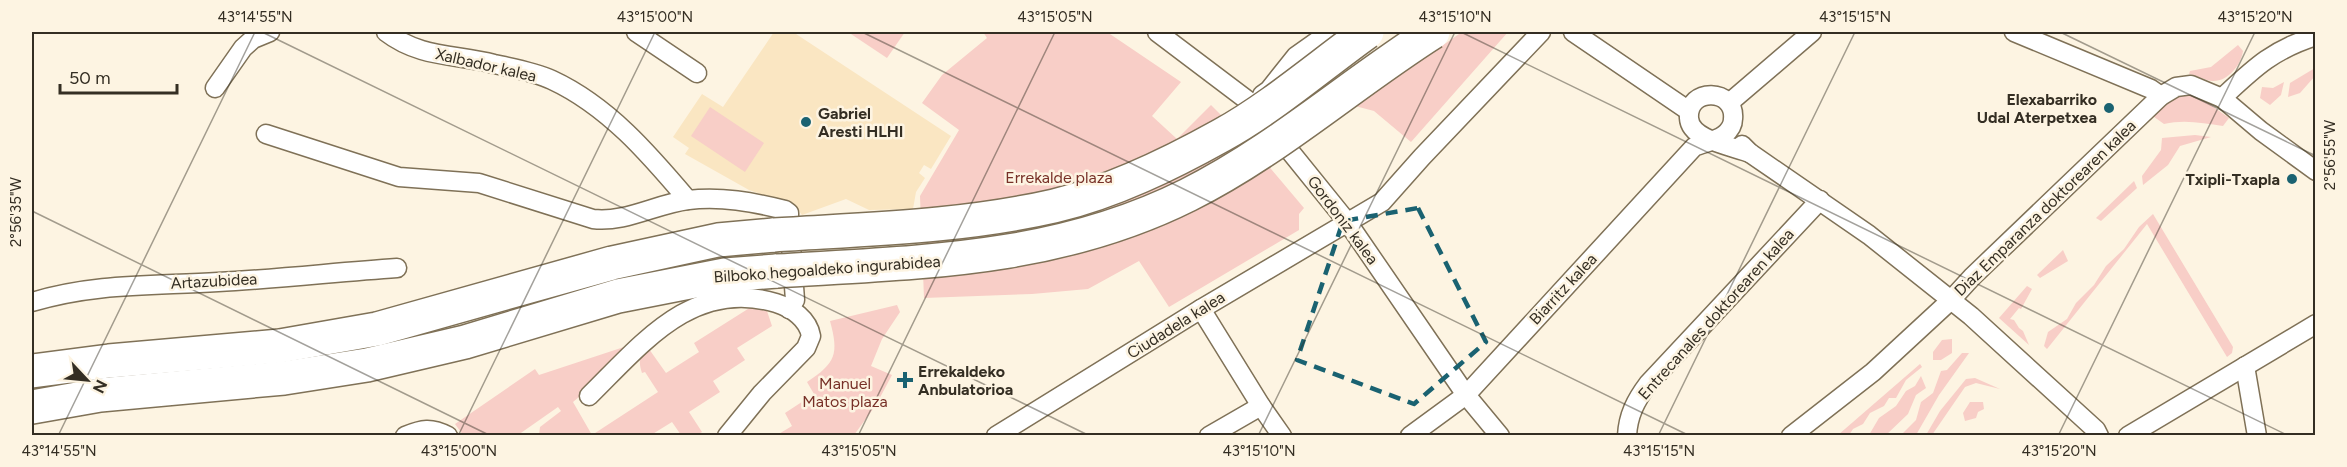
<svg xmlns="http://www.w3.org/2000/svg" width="2347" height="467" font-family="Figtree,sans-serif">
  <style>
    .built { fill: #fae6c2 }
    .green { fill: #f8cec7 }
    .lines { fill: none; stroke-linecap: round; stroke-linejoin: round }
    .street-casing { stroke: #7f7157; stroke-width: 21 }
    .highway-casing { stroke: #7f7157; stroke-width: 36 }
    .street { stroke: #fff; stroke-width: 18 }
    .highway { stroke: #fff; stroke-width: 33 }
    .highway-bridge-casing { stroke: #7f7157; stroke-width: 36; stroke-linecap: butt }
    .highway-bridge { stroke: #fff; stroke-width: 33 }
    .marked { fill: none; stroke: #1a6271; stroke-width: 4.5; stroke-dasharray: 12 8; stroke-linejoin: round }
    .ticks { fill: none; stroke: #342e23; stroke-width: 1.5; stroke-opacity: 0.45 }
    .poi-dot { fill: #1a6271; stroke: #fdf4e2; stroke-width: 2 }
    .labels { text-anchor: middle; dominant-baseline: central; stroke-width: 5; stroke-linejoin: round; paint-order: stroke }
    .street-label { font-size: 16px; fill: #342e23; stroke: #fdf4e2 }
    .poi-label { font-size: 16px; font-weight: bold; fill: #342e23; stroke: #fdf4e2; text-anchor: end }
    .park-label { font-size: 16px; fill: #773027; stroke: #fdf4e2 }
    .neatline { fill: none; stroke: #342e23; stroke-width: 2 }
    .ticks-label { font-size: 15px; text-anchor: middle; fill: #342e23 }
  </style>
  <rect width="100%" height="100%" fill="#fdf4e2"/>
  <path class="built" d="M774 32H793L951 136 931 169 924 165 919 173 925 178 916 192 913 209 869 210 846 199 802 215 795 206 749 190 685 154 689 148 673 137 702 94 723 107Z"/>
  <g class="green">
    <path d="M848 32H905L887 58Z"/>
    <path d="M983 32H1107L1181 82 1152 116 1177 139 1211 105 1250 144 1304 208 1299 214V230L1169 307 1139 261 1088 289 1032 294 924 298 920 196 959 130 922 103 942 75 987 38Z"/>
    <path d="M1462 32H1508L1411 142 1374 111 1355 106Z"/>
    <path d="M2238 45 2243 51C2241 65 2228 82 2212 81 2204 80 2196 75 2189 74L2190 71 2211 67Z"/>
    <path d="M2315 68V76L2300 93 2288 97 2290 83Z"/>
    <path d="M2284 82 2281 95 2270 105 2260 98 2262 87 2273 88Z"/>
    <path d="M2180 91 2201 98 2229 118 2223 126C2203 123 2184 119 2164 124L2150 114Z"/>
    <path d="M710 107 764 143 745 172 691 136Z"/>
    <path d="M2195 135 2211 137 2180 146 2168 165 2143 185 2142 176 2161 150 2162 138Z"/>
    <path d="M2134 181 2137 188 2101 221 2096 218Z"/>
    <path d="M2153 214 2233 347 2232 353 2227 357 2147 224 2047 349 2044 346 2048 332 2067 319 2076 303 2094 285 2106 266 2124 249 2139 227Z"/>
    <path d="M2063 250 2068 261 2040 278 2037 275Z"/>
    <path d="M2027 286 2032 289 2021 309 2019 308 2010 319 2014 320 2019 328 2023 331 2029 345 1999 318Z"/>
    <path d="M897 305 900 312 882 339 871 366 892 375 876 405 854 435H777L792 426 785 413 814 394 807 382C836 363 839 354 830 321Z"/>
    <path d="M751 307 767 311 772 326 737 348 745 360 713 381 720 392 689 412 702 432 697 435H681L672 422 651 435H539L540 427 561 411 558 407 518 435H463L455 424 535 369 539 375 627 346 599 380 573 402 592 435 658 392 645 372 642 373C639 364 639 359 643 350L649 349 666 373 699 352 694 343Z"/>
    <path d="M1952 339V353L1941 360H1933V352L1942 340Z"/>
    <path d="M1962 353H1969L1939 395 1916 435H1901L1916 420 1921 402 1933 393 1941 371 1947 370Z"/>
    <path d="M1920 364 1922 367 1906 380 1896 398H1889L1884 406 1870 413 1863 424 1853 429 1849 435H1838Z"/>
    <path d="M1921 376 1926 388 1916 395 1908 414 1886 435H1869L1879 418 1896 406 1906 391 1915 386Z"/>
    <path d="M1975 378 2000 389 1976 383 1965 387 1932 435H1926L1940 411 1966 379Z"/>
    <path d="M1970 402H1983L1984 409 1978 412 1976 418 1965 421 1963 413Z"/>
  </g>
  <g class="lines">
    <defs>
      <g id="street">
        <path d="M386 32C420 58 455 54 494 64 513 68 535 72 552 80 608 106 649 154 688 200"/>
        <path d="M636 32 697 73"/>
        <path d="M1157 32 1251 103 1348 223 1466 395 1500 436"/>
        <path d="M1573 32 1689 111"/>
        <path d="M2014 32 2151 89 2161 96"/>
        <path d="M215 88 243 48 253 39 270 32"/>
        <path d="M1262 95 1269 90 1296 56 1330 32"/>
        <path d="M2222 98C2254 68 2272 50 2316 36"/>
        <path d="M1729 103 1812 32"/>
        <path d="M266 134 399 177 479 183 593 219C625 223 656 204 688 200 721 196 753 202 785 210L789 213V218L795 300 789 309"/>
        <path d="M1742 145 1750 153 1869 235 1971 316 2096 430 2099 436"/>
        <path d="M32 302C95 283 153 286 218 282 278 279 338 272 397 268"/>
        <path d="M1201 309 1261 406 1282 436"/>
        <path d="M2245 366 2257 436"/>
        <path d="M589 396C642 344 693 278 776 303 792 308 808 319 811 336L806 348 762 393 727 436"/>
        <path d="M405 436C422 429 431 427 448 436"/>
        <path d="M996 436 1201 309 1382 202 1422 157 1541 32"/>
        <path d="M1209 436 1261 406"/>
        <path d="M1410 436 1466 395 1694 147C1703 143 1716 141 1724 135 1729 131 1733 125 1733 119 1736 88 1687 87 1689 118 1690 140 1732 146 1750 153"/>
        <path d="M1627 436C1628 415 1636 400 1648 384L1820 200"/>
        <path d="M1791 436 1873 372 1951 300 1972 277 2161 96 2176 87 2191 85 2222 98 2261 131 2316 171"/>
        <path d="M2128 436 2316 324"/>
      </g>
      <g id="highway">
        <path d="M32 371 109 361 280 346 377 329 612 263 718 240 774 235"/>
        <path d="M32 407 100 395 284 378 367 365 465 342 618 296 725 275 777 271"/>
      </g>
    </defs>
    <use href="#street" class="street-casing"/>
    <use href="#highway" class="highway-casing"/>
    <use href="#street" class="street"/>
    <use href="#highway" class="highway"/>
    <defs>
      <g id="highway-bridge">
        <path d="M774 235C868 229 962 227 1054 206 1113 192 1170 164 1222 135 1271 108 1321 65 1367 32"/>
        <path d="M777 271C920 262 1056 261 1188 195 1276 151 1351 84 1433 32"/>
      </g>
    </defs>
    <use href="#highway-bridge" class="highway-bridge-casing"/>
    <use href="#highway-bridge" class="highway-bridge"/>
  </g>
  <path class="marked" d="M1418 208 1486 342 1414 404 1297 360 1343 221Z"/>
  <path class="ticks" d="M262 32 1090 436M862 32 1690 436M1461 32 2289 436M2060 32 2316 156M32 211 491 436M58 436 255 32M458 436 655 32M858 436 1055 32M1258 436 1455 32M1658 436 1855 32M2058 436 2255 32"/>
  <g class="poi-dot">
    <circle cx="2109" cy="108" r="6"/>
    <circle cx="806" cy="122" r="6"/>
    <circle cx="2292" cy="179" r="6"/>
    <path d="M902 371h6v6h6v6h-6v6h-6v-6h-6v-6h6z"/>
  </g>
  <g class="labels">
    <g class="street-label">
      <text transform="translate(486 65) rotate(13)">Xalbador kalea</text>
      <text transform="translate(2045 208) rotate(-44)">Diaz Emparanza doktorearen kalea</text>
      <text transform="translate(1343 220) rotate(53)">Gordoniz kalea</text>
      <text transform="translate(827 269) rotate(-4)">Bilboko hegoaldeko ingurabidea</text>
      <text transform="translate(214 281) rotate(-3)">Artazubidea</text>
      <text transform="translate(1563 289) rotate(-47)">Biarritz kalea</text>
      <text transform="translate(1716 314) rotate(-48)">Entrecanales doktorearen kalea</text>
      <text transform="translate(1176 325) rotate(-32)">Ciudadela kalea</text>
    </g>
    <g class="poi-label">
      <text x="2097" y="99">Elexabarriko<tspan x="2097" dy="18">Udal Aterpetxea</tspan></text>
      <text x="818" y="113" text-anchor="start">Gabriel<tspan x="818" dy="18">Aresti HLHI</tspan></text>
      <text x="2280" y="179">Txipli-Txapla</text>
      <text x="918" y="371" text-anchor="start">Errekaldeko<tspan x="918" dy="18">Anbulatorioa</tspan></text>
    </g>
    <g class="park-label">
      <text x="1059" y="177">Errekalde plaza</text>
      <text x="845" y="383">Manuel<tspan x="845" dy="18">Matos plaza</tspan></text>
    </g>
  </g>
  <rect width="2347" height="467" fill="none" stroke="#fdf4e2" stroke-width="66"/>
  <g transform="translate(87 380) rotate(116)" stroke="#fdf4e2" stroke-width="4.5" paint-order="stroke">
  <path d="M0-4.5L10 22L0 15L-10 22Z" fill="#342e23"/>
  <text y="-9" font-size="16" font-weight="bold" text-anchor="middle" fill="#342e23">N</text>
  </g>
  <path d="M60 84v9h117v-9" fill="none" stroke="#342e23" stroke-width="3"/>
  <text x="69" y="84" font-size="18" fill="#342e23" stroke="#fdf4e2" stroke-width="4.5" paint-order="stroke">50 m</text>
  <rect x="33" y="33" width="2281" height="401" class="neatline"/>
  <g class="ticks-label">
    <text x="255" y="22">43°14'55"N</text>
    <text x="655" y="22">43°15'00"N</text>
    <text x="1055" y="22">43°15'05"N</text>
    <text x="1455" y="22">43°15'10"N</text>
    <text x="1855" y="22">43°15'15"N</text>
    <text x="2255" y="22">43°15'20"N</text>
    <text transform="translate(2330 155) rotate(-90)" y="5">2°56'55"W</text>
    <text transform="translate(16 212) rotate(-90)" y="5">2°56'35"W</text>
    <text x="59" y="456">43°14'55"N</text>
    <text x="459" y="456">43°15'00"N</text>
    <text x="859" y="456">43°15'05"N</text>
    <text x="1259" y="456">43°15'10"N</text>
    <text x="1659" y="456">43°15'15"N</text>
    <text x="2059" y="456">43°15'20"N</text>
  </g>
</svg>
